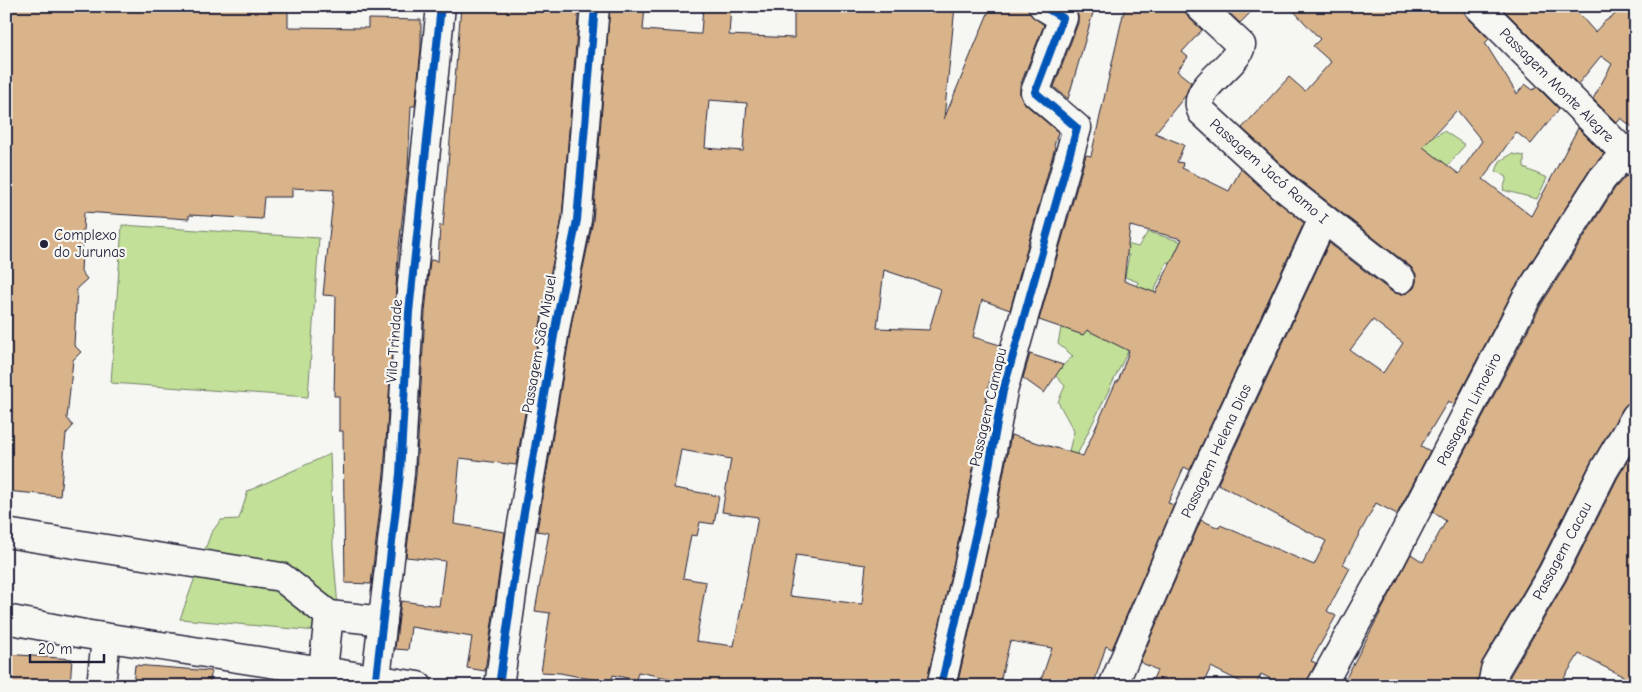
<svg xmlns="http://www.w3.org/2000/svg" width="1642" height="692" font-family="'Comic Neue',sans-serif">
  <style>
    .green { fill: #c3e098; stroke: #72816a }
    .building { fill: #d9b48b; stroke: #22223b; fill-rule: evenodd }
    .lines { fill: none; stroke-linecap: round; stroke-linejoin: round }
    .minor-casing { stroke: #22223b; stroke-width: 31 }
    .minor { stroke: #f6f6f2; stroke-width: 28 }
    .cycleway-casing { stroke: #f6f6f2; stroke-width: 11 }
    .cycleway { stroke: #0057b8; stroke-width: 8 }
    .poi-dot { fill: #22223b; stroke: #f6f6f2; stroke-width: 2 }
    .labels { text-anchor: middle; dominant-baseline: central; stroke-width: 4.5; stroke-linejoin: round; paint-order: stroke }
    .street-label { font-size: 15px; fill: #22223b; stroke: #f6f6f2 }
    .poi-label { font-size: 15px; fill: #22223b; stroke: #f6f6f2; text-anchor: start }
  </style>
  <rect width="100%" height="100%" fill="#f6f6f2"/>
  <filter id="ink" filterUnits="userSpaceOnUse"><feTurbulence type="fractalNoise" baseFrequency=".02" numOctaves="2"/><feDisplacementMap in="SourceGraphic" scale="10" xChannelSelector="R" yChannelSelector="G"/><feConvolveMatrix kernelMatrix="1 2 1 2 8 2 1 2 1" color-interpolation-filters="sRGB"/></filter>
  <g filter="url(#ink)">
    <g class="green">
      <path d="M1444 131 1465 145 1409 210 1386 190 1427 140Z"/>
      <path d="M1512 154 1524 156V168L1547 178 1537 199 1503 190 1507 177 1496 171 1500 161Z"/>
      <path d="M122 225 319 238 308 397 111 383Z"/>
      <path d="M1148 232 1197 246 1188 268 1167 262 1148 305 1132 298 1138 282 1125 277 1129 255H1109L1119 242 1138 247Z"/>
      <path d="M1063 317 1129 349 1075 459H1067L1074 431 1058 402 1065 386 1054 374 1073 356 1058 344Z"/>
      <path d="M330 454 333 546 340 633 180 619 211 533 221 520 239 519 248 491Z"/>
    </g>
    <g class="building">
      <path d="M6 6H288V27L368 28V19L421 20V49L415 106H411L408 167 398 256 384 473 371 584 345 583 343 431H339V396H334L336 296 323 295 334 190 292 188V197H264L262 219 189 215V219L84 212 81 271 87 279 77 288 74 345 81 352 73 360 67 418 73 426 66 434 60 496 6 491Z"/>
      <path d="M461 6H579L562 218 542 315 516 465 460 458 454 524 505 532 485 671 467 668 472 637 411 627 408 650 395 649 401 601 439 606 445 561 406 557 416 475 425 313 430 260 438 261 440 225 443 226Z"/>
      <path d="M610 6H645L643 30 698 34H701L703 6H731L729 35 794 38V7L955 6 944 119 991 6H1027L1030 14 1044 25 1020 86V95L1025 104 1058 132 1054 146 1055 147 1010 310 982 300 973 337 1000 345 988 388 965 512 926 686H688V682L638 672 636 680 613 675 611 683 560 673 541 672 550 613 535 611 549 533 537 531 572 321 593 221ZM709 100 747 103 743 151 705 148ZM884 270 941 289 929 330 877 328ZM681 450 731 459 722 512 758 517 734 646 696 641 706 582 683 578 691 535 697 536 700 522 714 524 719 496 674 488ZM796 555 866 565 862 604 789 596Z"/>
      <path d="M1073 6H1095L1068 99 1054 87 1078 23V16Z"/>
      <path d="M1125 6H1184L1188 17 1202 30 1182 52 1188 57 1177 71 1191 82 1186 95 1155 133 1184 145 1177 162 1183 163 1182 168 1229 191 1241 169 1304 223 1190 470 1184 467 1168 503 1174 505 1112 649 1106 646 1093 686H1039L1052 648 1010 641 999 686H957L995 518 1011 435 1083 456 1116 382H1118L1129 351 1087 330 1083 335 1039 320 1086 155 1091 156ZM1130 226 1182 239 1156 293 1124 281Z"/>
      <path d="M1222 6H1257L1240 23Z"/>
      <path d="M1289 6H1463L1467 17 1489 39 1485 43 1517 94 1525 84 1533 90 1537 87 1559 109 1531 144 1516 132 1483 179 1531 216 1578 128 1604 154 1589 171 1514 289 1454 404 1448 401 1421 446 1430 451 1397 514 1376 503 1343 564 1350 568 1327 611 1336 616 1311 661 1316 663 1305 686H1285L1261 674 1256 686H1249L1211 667 1202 686H1150L1157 670 1140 662 1201 520 1219 528 1220 525 1314 565 1326 541 1218 484 1329 243 1392 292 1399 294 1407 293 1414 288 1416 282V274L1411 267 1292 174 1242 128 1289 77 1305 91 1331 62 1313 46 1320 39ZM1457 110 1482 141 1459 174 1423 147ZM1373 320 1403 343 1383 373 1350 350Z"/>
      <path d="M1500 6H1572L1595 32 1604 22 1627 6H1636V130L1621 118 1617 123 1593 99 1612 64 1601 56 1578 84Z"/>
      <path d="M1626 176 1636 181V400L1628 403 1623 408 1591 462 1538 567 1482 662 1477 686H1339L1344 677 1346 678 1411 554 1423 562 1446 521 1433 512 1541 305 1615 188Z"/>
      <path d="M1030 354 1063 365 1044 393 1023 378Z"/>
      <path d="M1636 447V683L1579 654 1559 686H1508L1510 676 1566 581 1618 477Z"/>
      <path d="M6 654 72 659 70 686H6Z"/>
      <path d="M135 665 211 671 210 686H133Z"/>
    </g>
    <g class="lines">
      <defs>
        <g id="minor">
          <path d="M1199 6 1241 45C1237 68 1189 87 1202 112L1282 186 1401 279"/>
          <path d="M1478 6 1636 164"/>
          <path d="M6 533 281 577 329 615 323 670"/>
          <path d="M329 615 383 621"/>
          <path d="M6 619 84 634 418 686"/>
          <path d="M376 678 400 474 409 312 441 6"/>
          <path d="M101 686 106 638"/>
          <path d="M499 686 521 530 557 318 577 220 595 6"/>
          <path d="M941 686 980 515 1003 391 1077 128 1035 92 1063 18 1043 6"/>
          <path d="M1113 686 1187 513 1323 219"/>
          <path d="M1321 686 1383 575 1527 297 1602 179 1625 153 1636 146"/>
          <path d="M1492 686 1495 670 1552 574 1604 470 1636 416"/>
        </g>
      </defs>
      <use href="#minor" class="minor-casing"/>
      <use href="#minor" class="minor"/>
      <defs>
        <g id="cycleway">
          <path d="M376 678 400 474 409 312 441 6"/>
          <path d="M499 686 521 530 557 318 577 220 595 6"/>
          <path d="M941 686 980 515 1003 391 1077 128 1035 92 1063 18 1043 6"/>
        </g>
      </defs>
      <use href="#cycleway" class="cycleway-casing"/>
      <use href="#cycleway" class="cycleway"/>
    </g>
  </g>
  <circle class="poi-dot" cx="44" cy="244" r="5"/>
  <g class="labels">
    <g class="street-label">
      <text transform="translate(1557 85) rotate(45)">Passagem Monte Alegre</text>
      <text transform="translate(1269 171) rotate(41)">Passagem Jacó Ramo I</text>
      <text transform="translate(394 341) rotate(-86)">Vila Trindade</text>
      <text transform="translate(539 344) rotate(-80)">Passagem São Miguel</text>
      <text transform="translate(988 407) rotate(-77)">Passagem Camapu</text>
      <text transform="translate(1469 409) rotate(-63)">Passagem Limoeiro</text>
      <text transform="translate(1216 451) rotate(-65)">Passagem Helena Dias</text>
      <text transform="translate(1562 551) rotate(-62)">Passagem Cacau</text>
    </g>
    <g class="poi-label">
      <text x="54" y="235">Complexo<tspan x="54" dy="17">do Jurunas</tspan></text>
    </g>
  </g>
  <rect width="1642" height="692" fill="none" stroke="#f6f6f2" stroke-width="25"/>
  <rect x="12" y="12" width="1617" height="667" fill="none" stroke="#22223b" stroke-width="2" filter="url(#ink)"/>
  <path d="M30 654v8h74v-8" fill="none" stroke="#22223b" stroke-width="2.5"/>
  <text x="38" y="654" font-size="15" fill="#22223b" stroke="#f6f6f2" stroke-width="4" paint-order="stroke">20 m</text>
</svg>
